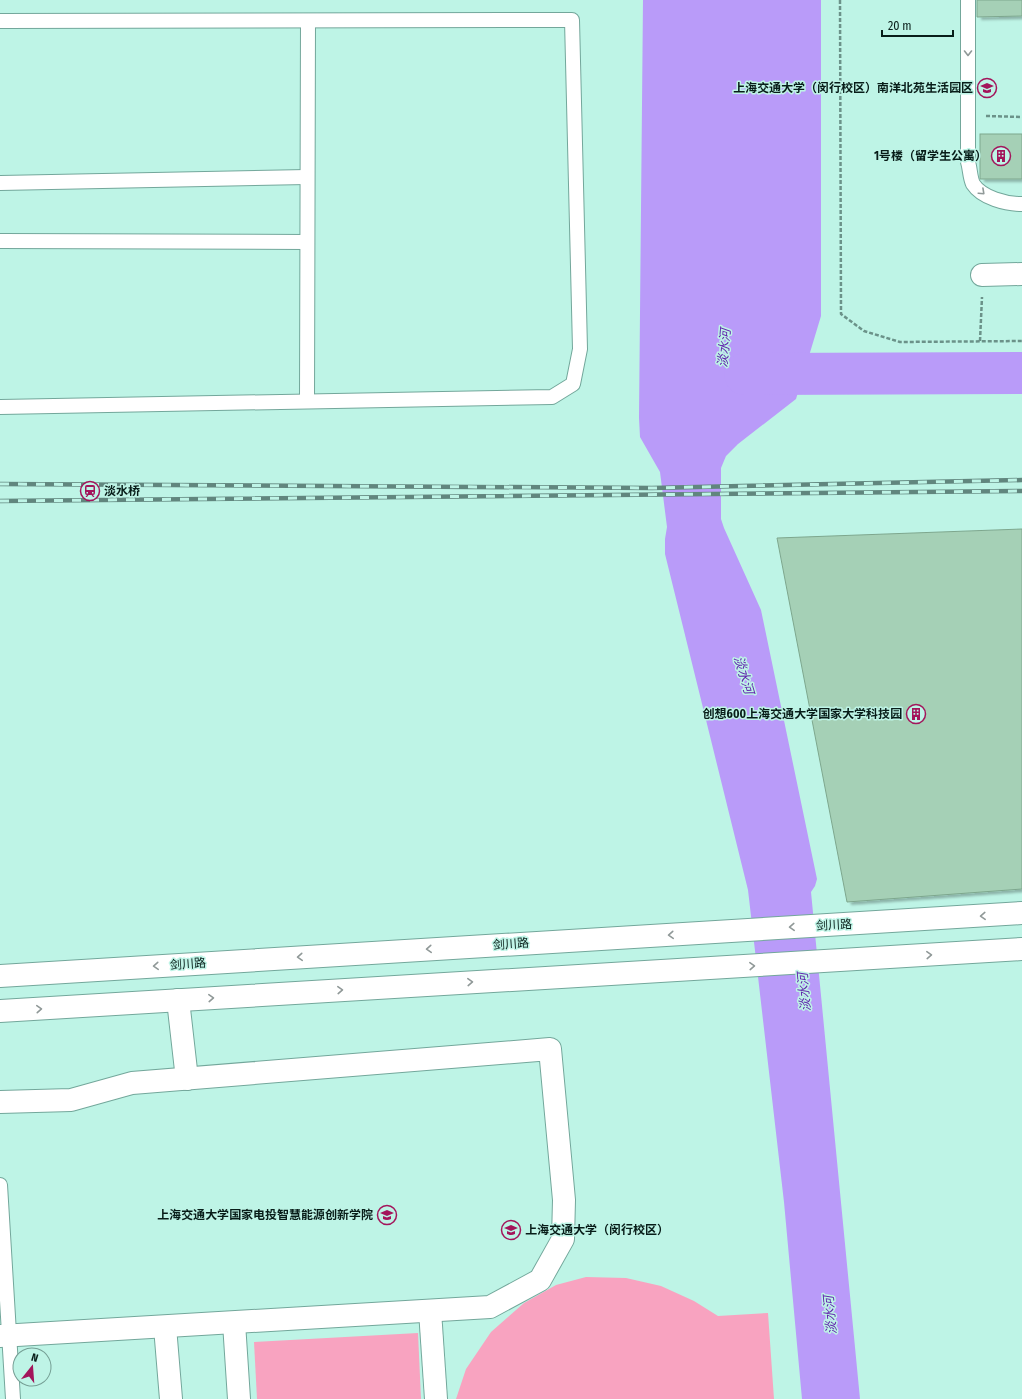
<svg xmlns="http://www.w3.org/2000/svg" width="1022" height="1399" font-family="'Fira Sans Condensed','Noto Sans SC',sans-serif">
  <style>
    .green { fill: #f8a3c0 }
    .water { fill: #b99bf9 }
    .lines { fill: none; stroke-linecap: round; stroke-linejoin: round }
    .river { stroke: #b99bf9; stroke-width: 42 }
    .building { fill: #a5d0b6; stroke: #7ea78e; filter: url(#shadow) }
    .lane-casing { stroke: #73a79b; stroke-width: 16 }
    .street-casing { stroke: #73a79b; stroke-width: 24 }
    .primary-casing { stroke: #73a79b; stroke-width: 24 }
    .path { stroke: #6b9289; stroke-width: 2.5; stroke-dasharray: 4 2; stroke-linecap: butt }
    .lane { stroke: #fff; stroke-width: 14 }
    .street { stroke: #fff; stroke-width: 22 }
    .primary { stroke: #fff; stroke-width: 22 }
    .rail-casing { stroke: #61867e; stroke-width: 4.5 }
    .rail { stroke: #bef4e6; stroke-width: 3; stroke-dasharray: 9; stroke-linecap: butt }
    .oneway { stroke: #909998 }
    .labels { text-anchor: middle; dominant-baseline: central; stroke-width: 3; stroke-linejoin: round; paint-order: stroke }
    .poi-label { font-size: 12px; font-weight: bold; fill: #081d19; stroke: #bef4e6; text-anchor: end }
    .street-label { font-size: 12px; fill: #081d19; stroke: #bef4e6 }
    .water-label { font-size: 13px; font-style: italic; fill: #6225ad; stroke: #bef4e6 }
  </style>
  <defs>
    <filter id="shadow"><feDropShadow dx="4.5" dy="2.5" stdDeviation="1" flood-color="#0004"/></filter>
  </defs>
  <rect width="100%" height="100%" fill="#bef4e6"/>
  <g class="green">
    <path d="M586 1277 626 1278 661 1286 694 1301 718 1316 768 1313 774 1399H456L466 1369 491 1332 524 1303 556 1285Z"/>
    <path d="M418 1333 421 1399H257L254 1342Z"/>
  </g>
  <path class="water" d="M643 0H821V316L796 399 738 444 726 456 721 468V519L724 528 761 610 817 879 815 886 811 892 860 1399H802L784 1202 748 890 665 554V539L667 527 660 472 640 437 639 418Z"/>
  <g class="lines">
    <path class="river" d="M745 374 1022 373"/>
  </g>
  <g class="building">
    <path d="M977 0H1022V16L977 17Z"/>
    <rect x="980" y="134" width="42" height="45"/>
    <path d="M1022 529V889L847 902 777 538Z"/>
  </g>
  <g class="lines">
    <defs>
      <g id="lane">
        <path d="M968 0V162C970 168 970 178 973 184 982 198 1006 204 1022 204"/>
        <path d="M0 21 572 20 580 349 573 384 552 397 0 407"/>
        <path d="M0 183 307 177"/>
        <path d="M0 241 307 242"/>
        <path d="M307 401 308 21"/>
        <path d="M0 1185 13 1399"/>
      </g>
      <g id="street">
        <path d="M982 275 1022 274"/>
        <path d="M178 1000 187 1079"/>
        <path d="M0 1102 71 1100 132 1083 550 1049 564 1200 563 1239 540 1280 490 1307 0 1336"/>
        <path d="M430 1311 436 1399"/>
        <path d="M234 1323 239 1399"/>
        <path d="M165 1327 171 1399"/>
      </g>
      <g id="primary">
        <path d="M0 976 1022 913"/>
        <path d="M0 1011 1022 949"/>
      </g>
    </defs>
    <use href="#lane" class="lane-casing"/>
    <use href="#street" class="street-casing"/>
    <use href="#primary" class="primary-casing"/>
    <g class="path">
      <path d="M840 0 841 314 864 331 900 342 1022 341"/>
      <path d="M986 116 1022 117"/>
      <path d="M980 341 982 297"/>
    </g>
    <use href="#lane" class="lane"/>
    <use href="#street" class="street"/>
    <use href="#primary" class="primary"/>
    <defs>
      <g id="rail">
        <path d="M0 484 652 488 1022 480"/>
        <path d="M0 501 1022 491"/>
      </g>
    </defs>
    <use href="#rail" class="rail-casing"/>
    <use href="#rail" class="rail"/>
  </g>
  <defs><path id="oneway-chevron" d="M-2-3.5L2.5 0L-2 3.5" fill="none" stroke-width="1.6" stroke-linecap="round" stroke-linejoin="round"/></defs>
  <g class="oneway">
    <use href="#oneway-chevron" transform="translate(968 53) rotate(90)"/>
    <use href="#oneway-chevron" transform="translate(982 192) rotate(43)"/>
    <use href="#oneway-chevron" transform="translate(983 916) rotate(177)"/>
    <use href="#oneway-chevron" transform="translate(792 927) rotate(177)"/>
    <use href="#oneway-chevron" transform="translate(671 935) rotate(176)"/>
    <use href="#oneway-chevron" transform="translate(429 949) rotate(176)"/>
    <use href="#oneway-chevron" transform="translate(929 955) rotate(-3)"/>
    <use href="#oneway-chevron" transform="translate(300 957) rotate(176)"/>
    <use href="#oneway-chevron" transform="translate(156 966) rotate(176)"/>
    <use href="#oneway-chevron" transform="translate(752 966) rotate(-3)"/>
    <use href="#oneway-chevron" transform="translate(470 982) rotate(-3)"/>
    <use href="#oneway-chevron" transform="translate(340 990) rotate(-3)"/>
    <use href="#oneway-chevron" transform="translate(211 998) rotate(-3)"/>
    <use href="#oneway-chevron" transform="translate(39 1009) rotate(-4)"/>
  </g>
  <defs>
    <symbol id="university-ring" viewBox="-11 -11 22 22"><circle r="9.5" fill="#bef4e6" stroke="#a3155b" stroke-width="1.5"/><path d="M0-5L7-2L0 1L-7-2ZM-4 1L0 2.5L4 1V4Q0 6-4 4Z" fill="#a3155b"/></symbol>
    <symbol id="building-ring" viewBox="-11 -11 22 22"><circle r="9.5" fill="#bef4e6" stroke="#a3155b" stroke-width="1.5"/><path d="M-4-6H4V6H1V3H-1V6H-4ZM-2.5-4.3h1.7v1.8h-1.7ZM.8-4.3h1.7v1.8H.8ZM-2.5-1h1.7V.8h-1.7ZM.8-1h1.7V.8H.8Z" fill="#a3155b"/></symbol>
    <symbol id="station-ring" viewBox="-11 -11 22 22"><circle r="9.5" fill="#bef4e6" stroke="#a3155b" stroke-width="1.5"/><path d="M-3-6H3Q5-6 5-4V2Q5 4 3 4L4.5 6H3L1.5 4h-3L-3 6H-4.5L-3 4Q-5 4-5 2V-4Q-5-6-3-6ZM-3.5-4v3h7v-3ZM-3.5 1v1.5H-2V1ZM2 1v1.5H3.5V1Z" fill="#a3155b"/></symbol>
    <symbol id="school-ring" viewBox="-11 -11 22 22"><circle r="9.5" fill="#bef4e6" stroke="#a3155b" stroke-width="1.5"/><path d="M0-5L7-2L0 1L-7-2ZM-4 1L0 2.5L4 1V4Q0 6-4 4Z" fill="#a3155b"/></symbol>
  </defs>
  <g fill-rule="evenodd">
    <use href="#university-ring" x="976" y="77" width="22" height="22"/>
    <use href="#building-ring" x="990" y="145" width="22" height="22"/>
    <use href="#station-ring" x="79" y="480" width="22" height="22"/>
    <use href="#building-ring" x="905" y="703" width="22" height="22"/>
    <use href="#school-ring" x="376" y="1204" width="22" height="22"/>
    <use href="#university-ring" x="500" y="1219" width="22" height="22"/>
  </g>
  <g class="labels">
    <g class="poi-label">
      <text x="973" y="88">上海交通大学（闵行校区）南洋北苑生活园区</text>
      <text x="987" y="156">1号楼（留学生公寓）</text>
      <text x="104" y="491" text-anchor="start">淡水桥</text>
      <text x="902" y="714">创想600上海交通大学国家大学科技园</text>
      <text x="373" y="1215">上海交通大学国家电投智慧能源创新学院</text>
      <text x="525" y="1230" text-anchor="start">上海交通大学（闵行校区）</text>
    </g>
    <g class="street-label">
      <text transform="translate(834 925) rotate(-3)">剑川路</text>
      <text transform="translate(511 944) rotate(-4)">剑川路</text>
      <text transform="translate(188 964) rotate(-4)">剑川路</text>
    </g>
    <g class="water-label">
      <text transform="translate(724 348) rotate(-85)">淡水河</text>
      <text transform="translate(744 675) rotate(73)">淡水河</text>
      <text transform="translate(804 992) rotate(-95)">淡水河</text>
      <text transform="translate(830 1315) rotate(-95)">淡水河</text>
    </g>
  </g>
  <g transform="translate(32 1367) rotate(17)"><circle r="19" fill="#bef4e6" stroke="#759e94"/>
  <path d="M0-3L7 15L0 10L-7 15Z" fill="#a3155b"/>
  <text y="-6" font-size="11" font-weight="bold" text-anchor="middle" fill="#081d19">N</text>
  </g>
  <path d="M882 30v6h71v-6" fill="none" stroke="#081d19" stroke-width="2"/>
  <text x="888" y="30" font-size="12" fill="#081d19" stroke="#bef4e6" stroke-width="3" paint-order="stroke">20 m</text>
</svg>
